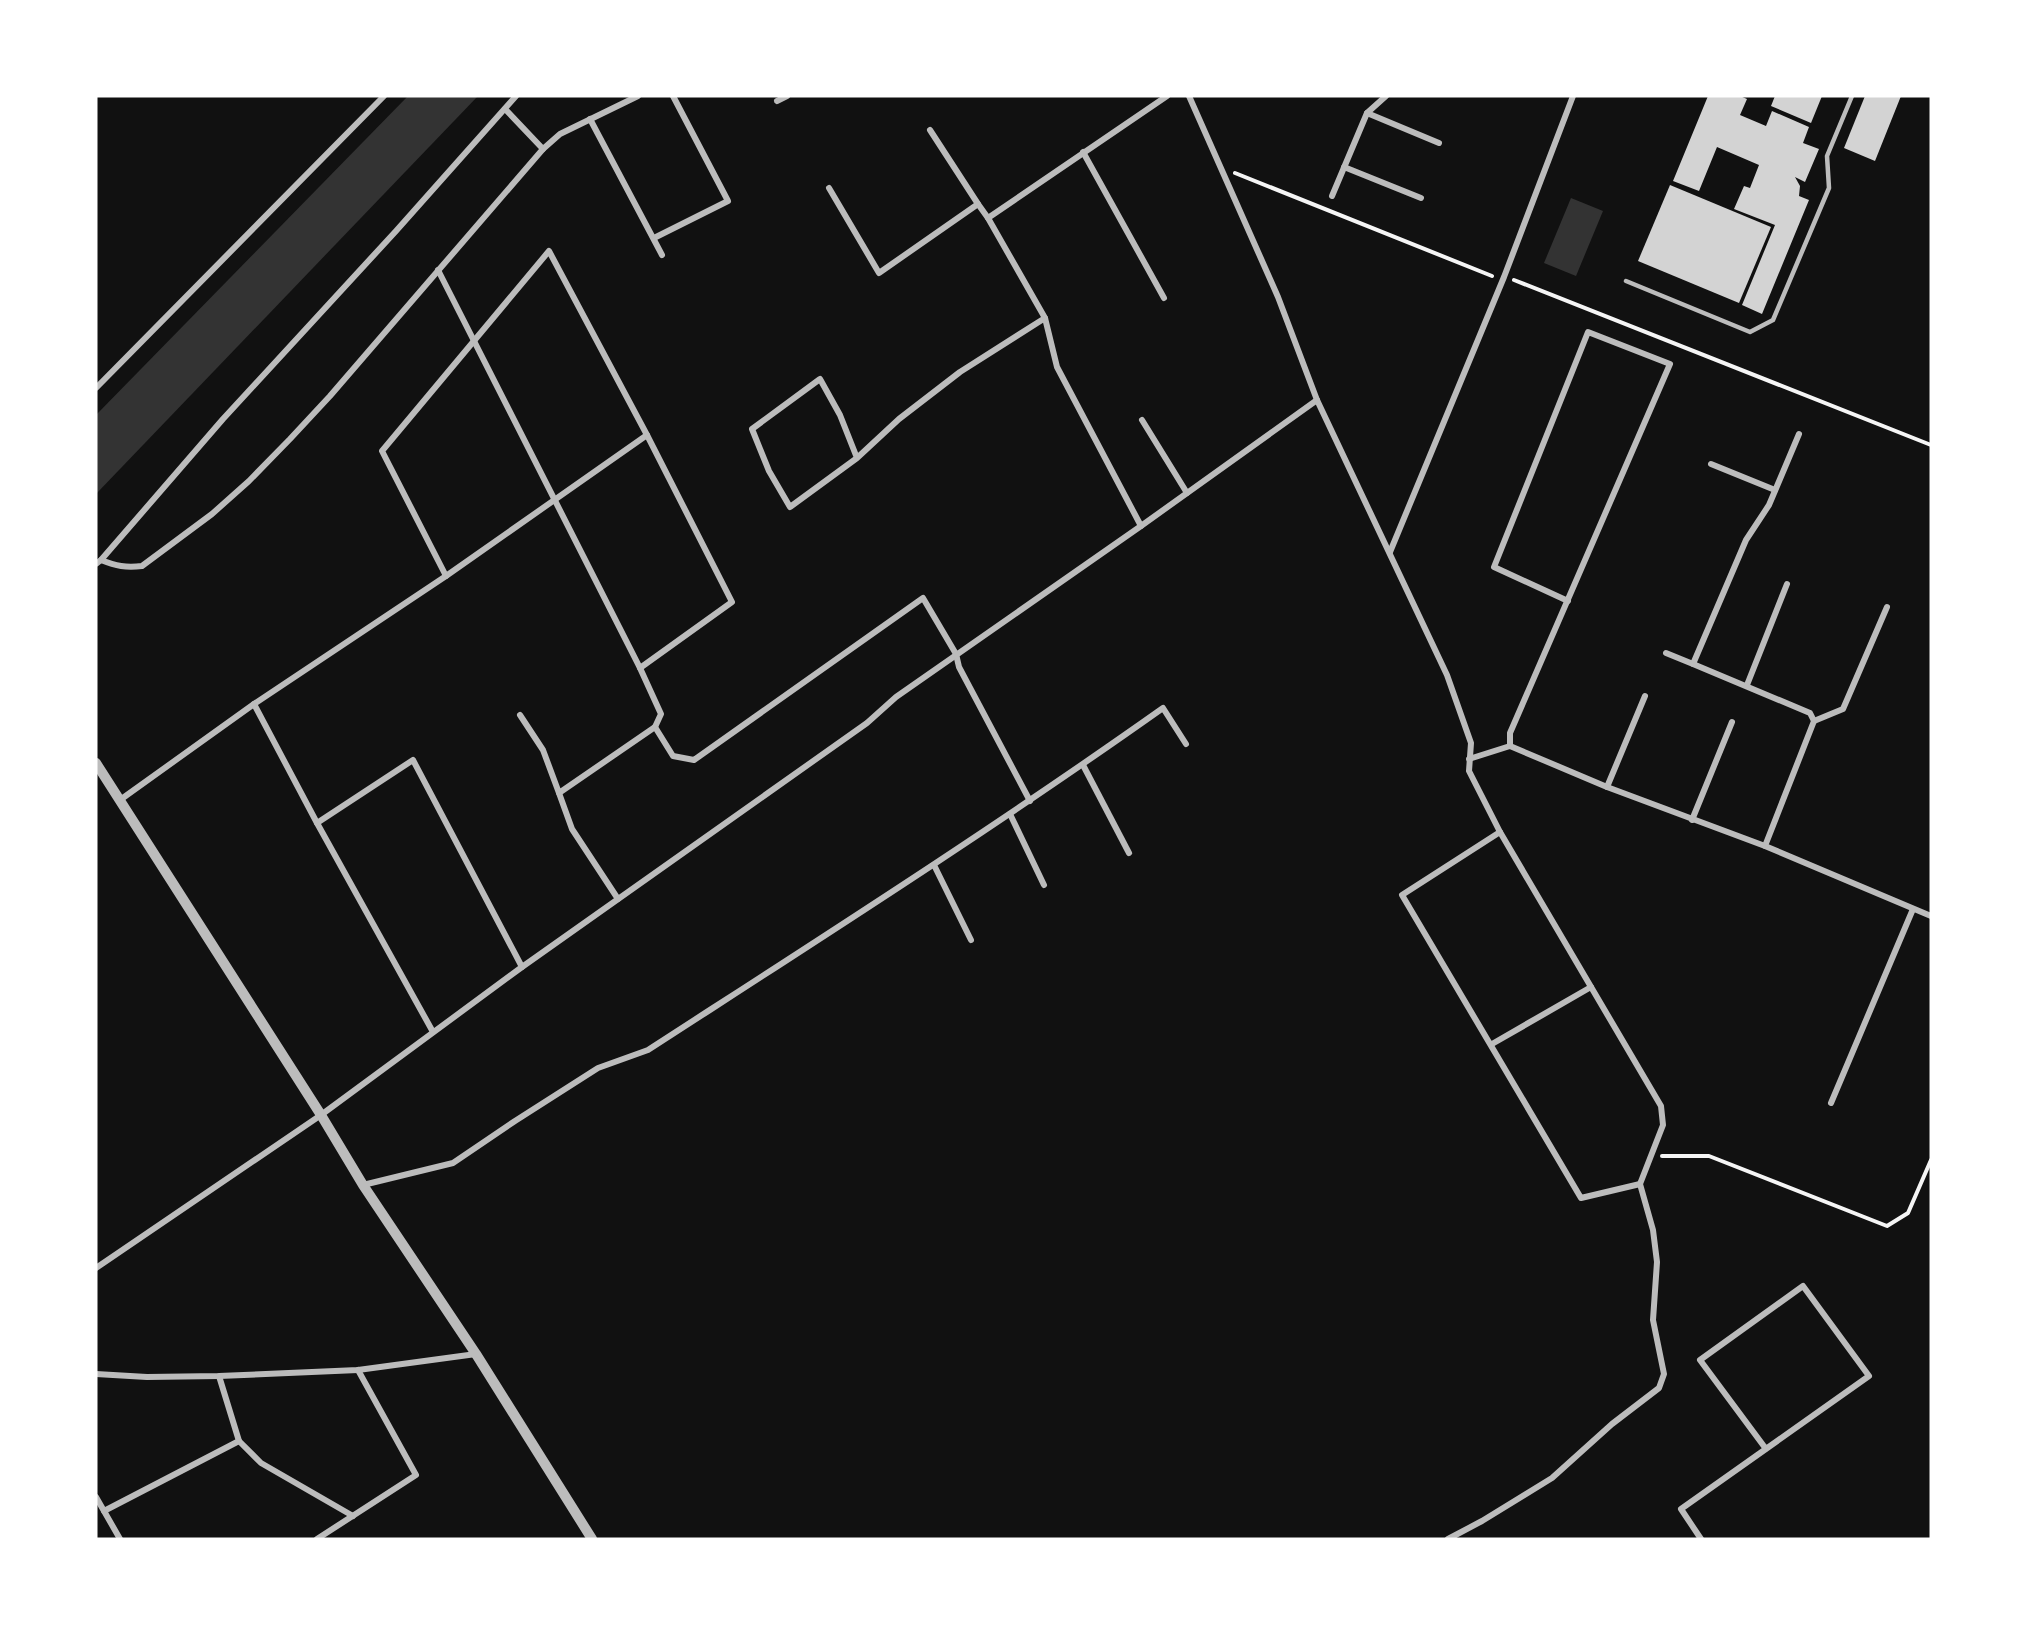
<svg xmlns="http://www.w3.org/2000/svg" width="2027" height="1635" font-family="Signika,sans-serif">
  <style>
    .water { fill: #333 }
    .building { fill: #d3d3d3 }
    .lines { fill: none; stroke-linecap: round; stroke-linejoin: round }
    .path { stroke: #f5f5f5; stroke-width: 4 }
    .service { stroke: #bcbcbc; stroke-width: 4.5 }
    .minor { stroke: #bcbcbc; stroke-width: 6 }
    .tertiary { stroke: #bcbcbc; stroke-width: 10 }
  </style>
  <rect width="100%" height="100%" fill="#111"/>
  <g class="water">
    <path d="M408 96H478L96 494V415Z"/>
    <path d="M1571 198 1603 211 1576 276 1544 263Z"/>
  </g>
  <g class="building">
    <path d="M1708 96H1740L1747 99 1740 115 1766 126 1772 111 1809 127 1803 143 1819 149 1805 182 1795 177 1800 186 1799 196 1809 200 1762 314 1742 305 1775 225 1734 209 1744 186 1750 188 1759 165 1717 147 1699 191 1673 181Z"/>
    <path d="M1775 96H1822L1811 123 1771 106Z"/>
    <path d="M1865 96H1901L1875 161 1844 148Z"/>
    <path d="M1670 185 1771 227 1739 303 1638 261Z"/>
  </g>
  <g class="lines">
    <g class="path">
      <path d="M1235 173 1492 276"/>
      <path d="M1514 280 1931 445"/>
      <path d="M1662 1156H1709L1887 1226 1908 1213 1931 1160"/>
    </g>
    <path class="service" d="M1626 281 1750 332 1773 320 1829 188 1827 156 1852 96"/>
    <g class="minor">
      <path d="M1189 96 1278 297 1317 400 1447 675 1471 743 1469 771 1500 832 1661 1106 1663 1125 1640 1184 1653 1230 1657 1262 1653 1320 1664 1374 1659 1388 1612 1424 1552 1478 1482 1521 1448 1539"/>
      <path d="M777 101 787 96"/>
      <path d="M505 109 543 149"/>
      <path d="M1367 113 1439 143"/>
      <path d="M590 119 662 255"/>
      <path d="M930 130 978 204 988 218 1045 318 1057 367 1141 526"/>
      <path d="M1083 152 1164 298"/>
      <path d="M1344 167 1421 198"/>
      <path d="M829 188 879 273 978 204"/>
      <path d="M1332 196 1367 113 1386 96"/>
      <path d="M988 218 1167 96"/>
      <path d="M654 238 728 201 673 96"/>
      <path d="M438 270 640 668 661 714 655 727"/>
      <path d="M96 388 384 96"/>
      <path d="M1142 420 1187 493"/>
      <path d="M857 458 840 415 820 379 752 429 769 471 790 507 857 458 899 419 960 372 1045 318"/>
      <path d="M1711 464 1775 490"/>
      <path d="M1390 552 1504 277 1573 96"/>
      <path d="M101 560 223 419 396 231 516 96"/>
      <path d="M96 564 101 560C116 566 126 568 142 566L212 514 249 481 290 439 330 396 543 149 560 134 638 96"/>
      <path d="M446 576 382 451 549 251 647 435 732 602 640 668"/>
      <path d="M1666 653 1693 664"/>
      <path d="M1747 685 1787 584"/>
      <path d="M254 704 317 823 433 1032"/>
      <path d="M520 715 543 750 559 793 655 727 673 756 694 760 923 598 956 654 959 667 1030 801"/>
      <path d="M1814 721 1843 709 1887 607"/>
      <path d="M1510 746V733L1670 364 1588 332 1494 567 1568 601"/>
      <path d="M1469 759 1510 746 1607 787 1765 846 1931 916"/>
      <path d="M1083 765 1129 853"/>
      <path d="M1607 787 1645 696"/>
      <path d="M559 793 572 829 618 899"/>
      <path d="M120 800 254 704 446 576 647 435"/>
      <path d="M1010 814 1044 885"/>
      <path d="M1692 820 1732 722"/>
      <path d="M317 823 413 760 522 967"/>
      <path d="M1500 832 1402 895 1581 1198 1640 1184"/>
      <path d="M1765 846 1814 721 1810 713 1693 664 1746 540 1769 505 1799 434"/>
      <path d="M934 865 971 940"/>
      <path d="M1492 1044 1591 987"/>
      <path d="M1831 1103 1913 909"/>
      <path d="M363 1185 453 1163 515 1121 598 1068 648 1050C821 938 995 827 1163 708L1186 744"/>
      <path d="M96 1268 321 1115 522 967 867 723 896 697 1141 526 1317 400"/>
      <path d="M96 1374 147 1377 219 1376 358 1370 476 1354"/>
      <path d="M219 1376 239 1441 261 1463 353 1516"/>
      <path d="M96 1497 120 1539"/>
      <path d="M104 1511 239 1441"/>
      <path d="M317 1539 416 1475 358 1370"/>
      <path d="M1701 1539 1681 1509 1869 1376 1803 1286 1700 1360 1766 1449"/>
    </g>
    <path class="tertiary" d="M96 763 321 1115 363 1185 476 1354 592 1539"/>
  </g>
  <rect width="2027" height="1635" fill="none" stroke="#ffffff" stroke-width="195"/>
</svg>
